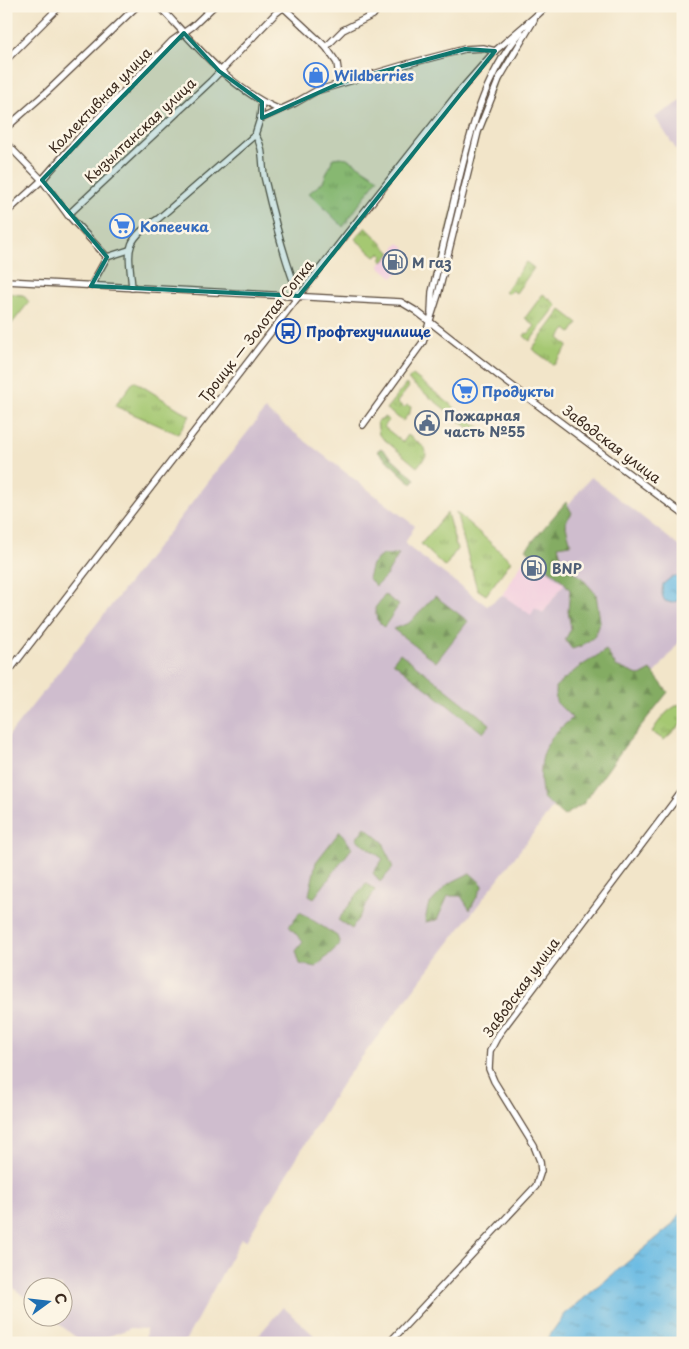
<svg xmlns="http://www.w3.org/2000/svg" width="689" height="1349" font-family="'Playpen Sans',sans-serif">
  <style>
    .built { fill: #f3cfdf }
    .industrial { fill: #cfbdce }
    .grass { fill: url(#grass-tufts); stroke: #707948 }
    .forest { fill: url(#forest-firs); stroke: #606b41 }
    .water { fill: url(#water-ripples); stroke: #527280 }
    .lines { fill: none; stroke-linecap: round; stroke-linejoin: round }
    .minor-casing { stroke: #564638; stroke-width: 8 }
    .minor { stroke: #fff; stroke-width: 5.5 }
    .marked { fill: #0f766e; fill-opacity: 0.2; stroke: #0f766e; stroke-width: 4; stroke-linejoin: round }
    .labels { text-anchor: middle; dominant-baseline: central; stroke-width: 5; stroke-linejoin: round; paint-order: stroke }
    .shop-label { font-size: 14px; font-weight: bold; fill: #366cbe; stroke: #fcf5e5; text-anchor: start }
    .street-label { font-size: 14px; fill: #3b2a1e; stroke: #fcf5e5 }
    .service-label { font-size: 14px; font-weight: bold; fill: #4e5e75; stroke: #fcf5e5; text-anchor: start }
    .transit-label { font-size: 14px; font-weight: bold; fill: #164399; stroke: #fcf5e5; text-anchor: start }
  </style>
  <defs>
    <pattern id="grass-tufts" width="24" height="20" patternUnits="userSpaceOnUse" patternTransform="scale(1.25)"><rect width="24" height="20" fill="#a5c872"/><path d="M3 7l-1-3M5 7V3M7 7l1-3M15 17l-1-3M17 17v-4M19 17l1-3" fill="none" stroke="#88a35d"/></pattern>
    <pattern id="forest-firs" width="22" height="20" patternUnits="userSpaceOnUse" patternTransform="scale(1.25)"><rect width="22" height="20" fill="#84ac64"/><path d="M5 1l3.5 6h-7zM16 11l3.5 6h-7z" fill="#6d8c52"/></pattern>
    <pattern id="water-ripples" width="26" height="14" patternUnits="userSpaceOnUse" patternTransform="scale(1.25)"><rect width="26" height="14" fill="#68bae3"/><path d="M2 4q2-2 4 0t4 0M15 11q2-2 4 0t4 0" fill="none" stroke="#5797b7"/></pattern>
  </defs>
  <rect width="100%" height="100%" fill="#fcf5e5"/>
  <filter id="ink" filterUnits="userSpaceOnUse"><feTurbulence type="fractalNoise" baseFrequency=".02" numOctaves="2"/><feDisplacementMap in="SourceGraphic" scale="10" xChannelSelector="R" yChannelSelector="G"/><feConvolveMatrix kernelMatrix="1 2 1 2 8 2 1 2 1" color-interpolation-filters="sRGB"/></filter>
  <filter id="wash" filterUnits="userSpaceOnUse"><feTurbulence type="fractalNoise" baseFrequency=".0096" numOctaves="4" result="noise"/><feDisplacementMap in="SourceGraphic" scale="20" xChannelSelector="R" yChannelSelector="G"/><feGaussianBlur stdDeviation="1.12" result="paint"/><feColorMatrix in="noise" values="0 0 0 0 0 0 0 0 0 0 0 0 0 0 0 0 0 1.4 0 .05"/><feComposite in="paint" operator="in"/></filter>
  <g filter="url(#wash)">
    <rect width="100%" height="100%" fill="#f2e5c9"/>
    <g class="built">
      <path d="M399 243 413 255 393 278 379 266Z"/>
      <path d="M527 555 564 584 543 613 531 616 502 595Z"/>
    </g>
    <g class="industrial">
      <path d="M683 100V160L655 117Z"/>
      <path d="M265 410 415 526 405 543 411 549 487 606 502 595 531 615 535 608 543 613 564 584 527 555 591 477 683 549V637L342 1083 246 1241 241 1239 184 1343H145L146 1329 131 1328 91 1343H83L50 1317 62 1316V1286H32V1303L6 1282V739Z"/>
      <path d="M283 1307 319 1340 316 1343H252Z"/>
    </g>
    <g class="grass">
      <path d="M496 74 498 75 487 101 437 292H434C451 218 465 143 496 74Z"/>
      <path d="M340 157 347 158 378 178 343 227 309 193 323 182 333 158Z"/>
      <path d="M366 227 391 253 383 262 381 260 383 256 380 253 375 256 355 239Z"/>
      <path d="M526 262 534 268 516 293 512 290 508 294 505 292Z"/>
      <path d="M6 293 23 295 29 302 6 331Z"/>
      <path d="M543 294 557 305 530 341 524 336 526 333 528 334 535 326 525 318Z"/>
      <path d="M561 310 578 323 571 333 566 329 559 338 568 346 554 365 532 349Z"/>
      <path d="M413 375 480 428 475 433 408 380Z"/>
      <path d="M134 381 190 416 178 434 115 406Z"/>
      <path d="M406 384 409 387 397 402 404 408 407 405 411 407 410 412 403 421 386 409Z"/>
      <path d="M384 417 389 420 384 427 403 442 408 435 425 448 426 456 417 467 379 435 377 422 380 419 382 420Z"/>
      <path d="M456 512 511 561 486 595 477 589Z"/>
      <path d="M447 513 457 549 445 567 421 544Z"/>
      <path d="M683 703V722L664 740 652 732C659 720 669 707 683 703Z"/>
    </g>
    <g class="forest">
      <path d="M381 448 415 479 412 484 377 451Z"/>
      <path d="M566 502 572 513 565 523 571 544 558 546 563 564 580 576 596 594 600 621 594 637 581 646 572 649 565 640 571 629 568 611 570 590 564 582 526 549Z"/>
      <path d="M399 554 386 576 376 586 368 578 372 564 382 555Z"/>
      <path d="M385 595 399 605 384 627 377 620 375 608Z"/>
      <path d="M435 596 468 621 436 662 393 629 409 623Z"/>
      <path d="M606 650 616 666 640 676 651 670 668 692 624 747 583 804 564 816 543 798C539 777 539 755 552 737 557 730 566 724 572 718L556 702 555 687 578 668Z"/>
      <path d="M400 653 490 724 483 733 393 662Z"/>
      <path d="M365 827 383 842 393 868 380 882 373 873 383 859 356 839Z"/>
      <path d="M340 831 352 848 314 898 309 895 316 862Z"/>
      <path d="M470 873 483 885 470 910 461 896H448L437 920 425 922 428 906 448 884Z"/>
      <path d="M366 883 375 890 352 929 338 920Z"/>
      <path d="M300 912 337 936 340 944 316 967 300 964 296 951 303 942 289 926Z"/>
    </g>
    <g class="water">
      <path d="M673 576 679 577 683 580V598L672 603 665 601C661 595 662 591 663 584Z"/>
      <path d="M683 1211V1343H544L565 1314 670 1227Z"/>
    </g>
  </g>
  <g filter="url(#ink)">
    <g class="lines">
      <defs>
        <g id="minor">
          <path d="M159 6C195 44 229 88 278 109"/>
          <path d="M282 6 326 47 337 63 340 83"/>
          <path d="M536 16 547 6"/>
          <path d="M326 47 343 30 373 15 379 6"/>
          <path d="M6 60 60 6"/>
          <path d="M260 119 262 102"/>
          <path d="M6 128 48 91 137 6"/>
          <path d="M255 135C265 148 261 165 265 180 274 219 284 259 299 296"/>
          <path d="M6 143 42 180 68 215"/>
          <path d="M6 213 42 180 78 139 172 41 193 26 214 6"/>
          <path d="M129 250 107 257 68 215 211 81 276 13 285 6"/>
          <path d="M6 281 401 302 416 311 499 376 683 514"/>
          <path d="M91 286 107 257"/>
          <path d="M132 288C129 251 122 241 158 219L255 135 260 119 295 103 316 91 411 63 465 49 483 48 495 51"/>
          <path d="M431 313 432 292C440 259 448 226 456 192 469 137 483 76 521 32"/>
          <path d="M363 425 423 342 438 295 478 132 499 79 534 20"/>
          <path d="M6 675 346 235 458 93 495 51 538 14"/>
          <path d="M389 1343 536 1186 541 1171 540 1161 534 1146 494 1081 489 1069 490 1051 499 1034 683 790"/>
        </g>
      </defs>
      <use href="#minor" class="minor-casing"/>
      <use href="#minor" class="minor"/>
    </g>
  </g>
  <path class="marked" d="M184 33 219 71 262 102V118L340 83 465 49 495 51 299 296 91 286 107 257 42 180Z"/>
  <defs>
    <symbol id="shop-ring" viewBox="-11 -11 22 22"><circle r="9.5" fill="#fcf5e5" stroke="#3f7fe0" stroke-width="1.5"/><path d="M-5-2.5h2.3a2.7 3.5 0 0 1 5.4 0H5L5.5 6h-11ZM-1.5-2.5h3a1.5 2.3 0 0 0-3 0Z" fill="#3f7fe0"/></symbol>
    <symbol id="supermarket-ring" viewBox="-11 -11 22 22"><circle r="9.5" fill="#fcf5e5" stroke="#3f7fe0" stroke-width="1.5"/><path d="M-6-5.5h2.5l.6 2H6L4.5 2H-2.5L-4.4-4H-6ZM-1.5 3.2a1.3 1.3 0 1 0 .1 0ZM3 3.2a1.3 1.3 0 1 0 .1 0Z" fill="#3f7fe0"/></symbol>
    <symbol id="fuel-ring" viewBox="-11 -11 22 22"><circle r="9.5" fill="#fcf5e5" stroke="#5c6f8a" stroke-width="1.5"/><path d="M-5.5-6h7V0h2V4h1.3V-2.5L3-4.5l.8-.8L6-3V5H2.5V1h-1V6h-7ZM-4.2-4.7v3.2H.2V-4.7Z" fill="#5c6f8a"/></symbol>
    <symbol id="bus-ring" viewBox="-11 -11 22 22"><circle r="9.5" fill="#fcf5e5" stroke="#1a4fb4" stroke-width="1.5"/><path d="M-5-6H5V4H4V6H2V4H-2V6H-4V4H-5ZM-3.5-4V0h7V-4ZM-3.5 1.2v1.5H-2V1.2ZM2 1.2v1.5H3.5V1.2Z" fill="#1a4fb4"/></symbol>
    <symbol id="civic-ring" viewBox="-11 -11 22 22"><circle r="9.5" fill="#fcf5e5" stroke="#5c6f8a" stroke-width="1.5"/><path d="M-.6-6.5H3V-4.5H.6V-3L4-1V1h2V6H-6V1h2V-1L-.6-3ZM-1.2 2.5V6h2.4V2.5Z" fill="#5c6f8a"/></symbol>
  </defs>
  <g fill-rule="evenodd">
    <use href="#shop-ring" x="302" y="61" width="28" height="28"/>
    <use href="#supermarket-ring" x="108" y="212" width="28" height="28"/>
    <use href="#fuel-ring" x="381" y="248" width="28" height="28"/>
    <use href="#bus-ring" x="274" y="317" width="28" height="28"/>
    <use href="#supermarket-ring" x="451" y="377" width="28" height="28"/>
    <use href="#civic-ring" x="413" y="409" width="28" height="28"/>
    <use href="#fuel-ring" x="520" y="554" width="28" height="28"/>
  </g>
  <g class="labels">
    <g class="shop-label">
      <text x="334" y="75">Wildberries</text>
      <text x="140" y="226">Копеечка</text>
      <text x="482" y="391">Продукты</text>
    </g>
    <g class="street-label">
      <text transform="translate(100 100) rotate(-46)">Коллективная улица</text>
      <text transform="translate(140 130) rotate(-43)">Кызылтанская улица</text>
      <text transform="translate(256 331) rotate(-52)">Троицк — Золотая Сопка</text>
      <text transform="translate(612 444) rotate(37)">Заводская улица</text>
      <text transform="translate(521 987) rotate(-54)">Заводская улица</text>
    </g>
    <g class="service-label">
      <text x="412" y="262">М газ</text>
      <text x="444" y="415">Пожарная<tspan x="444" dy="16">часть №55</tspan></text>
      <text x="552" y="568">BNP</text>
    </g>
    <g class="transit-label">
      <text x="306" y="331">Профтехучилище</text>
    </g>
  </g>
  <rect width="689" height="1349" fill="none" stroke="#fcf5e5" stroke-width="25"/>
  <g transform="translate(48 1302) rotate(75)"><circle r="24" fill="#fcf5e5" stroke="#afa495"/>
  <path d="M0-4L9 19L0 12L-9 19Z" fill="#1f6fb2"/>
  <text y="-8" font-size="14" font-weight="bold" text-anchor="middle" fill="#3b2a1e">С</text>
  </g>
</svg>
